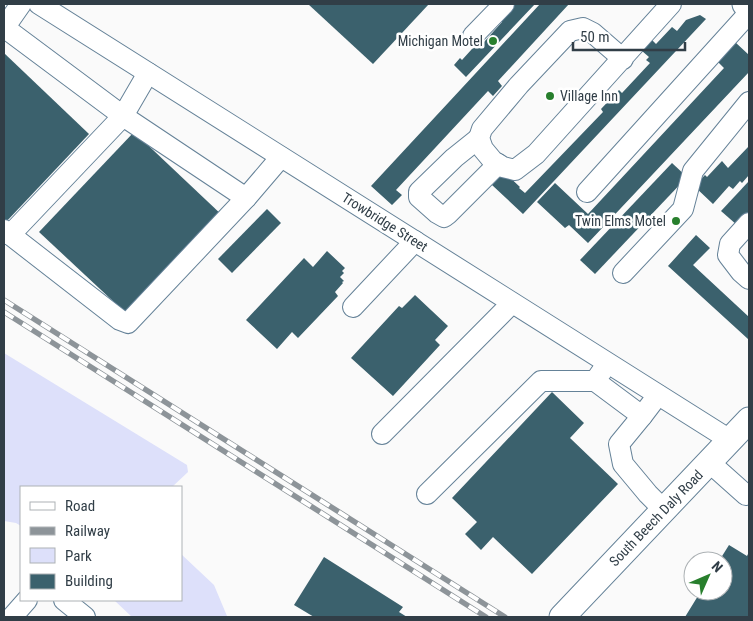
<svg xmlns="http://www.w3.org/2000/svg" width="753" height="621" font-family="'Roboto Condensed',sans-serif">
  <style>
    .green { fill: #dde0fa }
    .building { fill: #3b616d }
    .lines { fill: none; stroke-linecap: round; stroke-linejoin: round }
    .minor-casing { stroke: #658298; stroke-width: 22 }
    .major-casing { stroke: #658298; stroke-width: 27 }
    .minor { stroke: #fff; stroke-width: 20 }
    .major { stroke: #fff; stroke-width: 25 }
    .rail-casing { stroke: #8d9499; stroke-width: 5.5 }
    .rail { stroke: #fff; stroke-width: 4; stroke-dasharray: 11; stroke-linecap: butt }
    .poi-dot { fill: #287f2d; stroke: #fff; stroke-width: 2 }
    .labels { text-anchor: middle; dominant-baseline: central; stroke-width: 5; stroke-linejoin: round; paint-order: stroke }
    .poi-label { font-size: 14px; fill: #313e47; stroke: #fff; text-anchor: end }
    .street-label { font-size: 14px; fill: #313e47; stroke: #fff }
  </style>
  <rect width="100%" height="100%" fill="#fafafa"/>
  <g class="green">
    <path d="M4 353 187 465 188 472 172 487H21V526L16 523 4 521Z"/>
    <path d="M181 554 214 585 227 616 226 617H132L114 600H181Z"/>
  </g>
  <g class="building">
    <path d="M308 4H429L373 64Z"/>
    <path d="M514 4H535L466 77 454 65 460 58 462 60 481 39 484 42 502 22 500 19Z"/>
    <path d="M540 4H569L498 81 502 86 493 96 488 91 396 190 402 195 392 205 371 186Z"/>
    <path d="M700 15 706 19 523 214 492 185 504 172 520 187 519 188 525 193 603 112 601 109 619 90 622 93 650 63 646 60 649 57 642 51 652 40 656 44 672 27 677 31 686 20Z"/>
    <path d="M735 42 749 55V72L588 243 569 225 565 228 537 202 555 183 588 214 724 68 717 61Z"/>
    <path d="M4 53 89 134 5 223 4 221Z"/>
    <path d="M134 132 224 217 130 317 39 232Z"/>
    <path d="M749 146V175L742 183 740 181 733 189 729 186 713 204 694 186 705 175 707 177 722 161 728 168Z"/>
    <path d="M672 163 687 177 595 274 580 260Z"/>
    <path d="M749 181V211L737 225 721 211Z"/>
    <path d="M267 209 281 223 232 273 218 259Z"/>
    <path d="M696 235 710 248 693 265 749 317V338L748 339 668 266Z"/>
    <path d="M327 251 345 268 342 271 344 273 340 277 344 281 342 282 343 283 335 292 338 296 298 338 292 332 277 349 246 320 304 258 313 267Z"/>
    <path d="M415 295 448 326 435 340 440 345 393 396 351 358 399 306 402 308Z"/>
    <path d="M552 392 584 423 570 438 618 484 532 574 493 537 481 550 465 534 477 522 452 498Z"/>
    <path d="M729 545 747 556 749 552V617H685L701 591H723V561H719Z"/>
    <path d="M324 557 403 607 399 612 407 617H314L294 605Z"/>
  </g>
  <g class="lines">
    <defs>
      <g id="minor">
        <path d="M21 4 7 24 9 31 123 116 148 73"/>
        <path d="M39 4 730 440"/>
        <path d="M473 36 504 4"/>
        <path d="M623 59 593 33 583 28 570 31 519 85 482 129 479 138 483 149 493 161 503 167 515 170 536 154 671 4"/>
        <path d="M479 138 454 158 419 192V197L437 213 444 217 448 214 498 164"/>
        <path d="M587 192 749 13"/>
        <path d="M749 223 730 244 728 255 741 272 749 279"/>
        <path d="M4 230 120 320 128 323 246 198"/>
        <path d="M10 235 123 116 246 198 281 157"/>
        <path d="M623 273 683 209 693 171 749 102"/>
        <path d="M353 307 415 241"/>
        <path d="M602 371 595 381 642 416"/>
        <path d="M658 395 642 416 619 444 623 464 648 494 664 510"/>
        <path d="M382 434 512 303"/>
        <path d="M709 462 746 495"/>
        <path d="M427 494 541 381H595"/>
        <path d="M64 600 85 617"/>
        <path d="M12 617 27 600"/>
      </g>
      <g id="major">
        <path d="M745 4 749 7"/>
        <path d="M562 617 749 420"/>
      </g>
    </defs>
    <use href="#minor" class="minor-casing"/>
    <use href="#major" class="major-casing"/>
    <use href="#minor" class="minor"/>
    <use href="#major" class="major"/>
    <defs>
      <g id="rail">
        <path d="M4 300 505 617"/>
        <path d="M4 312 486 617"/>
      </g>
    </defs>
    <use href="#rail" class="rail-casing"/>
    <use href="#rail" class="rail"/>
  </g>
  <g class="poi-dot">
    <circle cx="493" cy="41" r="5"/>
    <circle cx="550" cy="96" r="5"/>
    <circle cx="676" cy="221" r="5"/>
  </g>
  <g class="labels">
    <g class="poi-label">
      <text x="483" y="41">Michigan Motel</text>
      <text x="560" y="96" text-anchor="start">Village Inn</text>
      <text x="666" y="221">Twin Elms Motel</text>
    </g>
    <g class="street-label">
      <text transform="translate(385 222) rotate(32)">Trowbridge Street</text>
      <text transform="translate(656 518) rotate(-46)">South Beech Daly Road</text>
    </g>
  </g>
  <rect width="753" height="621" fill="none" stroke="#313e47" stroke-width="10"/>
  <rect x="20" y="486" width="162" height="115" fill="#ffffff" stroke="#adb2b5"/>
  <rect x="30" y="502" width="25" height="8" fill="#ffffff" stroke="#adb2b5"/>
  <text x="65" y="511" font-size="15" fill="#313e47">Road</text>
  <rect x="30" y="527" width="25" height="8" fill="#8d9499" stroke="#adb2b5"/>
  <text x="65" y="536" font-size="15" fill="#313e47">Railway</text>
  <rect x="30" y="548" width="25" height="15" fill="#dde0fa" stroke="#adb2b5"/>
  <text x="65" y="561" font-size="15" fill="#313e47">Park</text>
  <rect x="30" y="574" width="25" height="15" fill="#3b616d" stroke="#adb2b5"/>
  <text x="65" y="586" font-size="15" fill="#313e47">Building</text>
  <g transform="translate(708 576) rotate(45)"><circle r="24" fill="#ffffff" stroke="#adb2b5"/>
  <path d="M0-4L9 19L0 12L-9 19Z" fill="#287f2d"/>
  <text y="-8" font-size="14" font-weight="bold" text-anchor="middle" fill="#313e47">N</text>
  </g>
  <path d="M573 42v8h112v-8" fill="none" stroke="#313e47" stroke-width="2.5"/>
  <text x="580" y="42" font-size="15" fill="#313e47" stroke="#ffffff" stroke-width="4" paint-order="stroke">50 m</text>
</svg>
